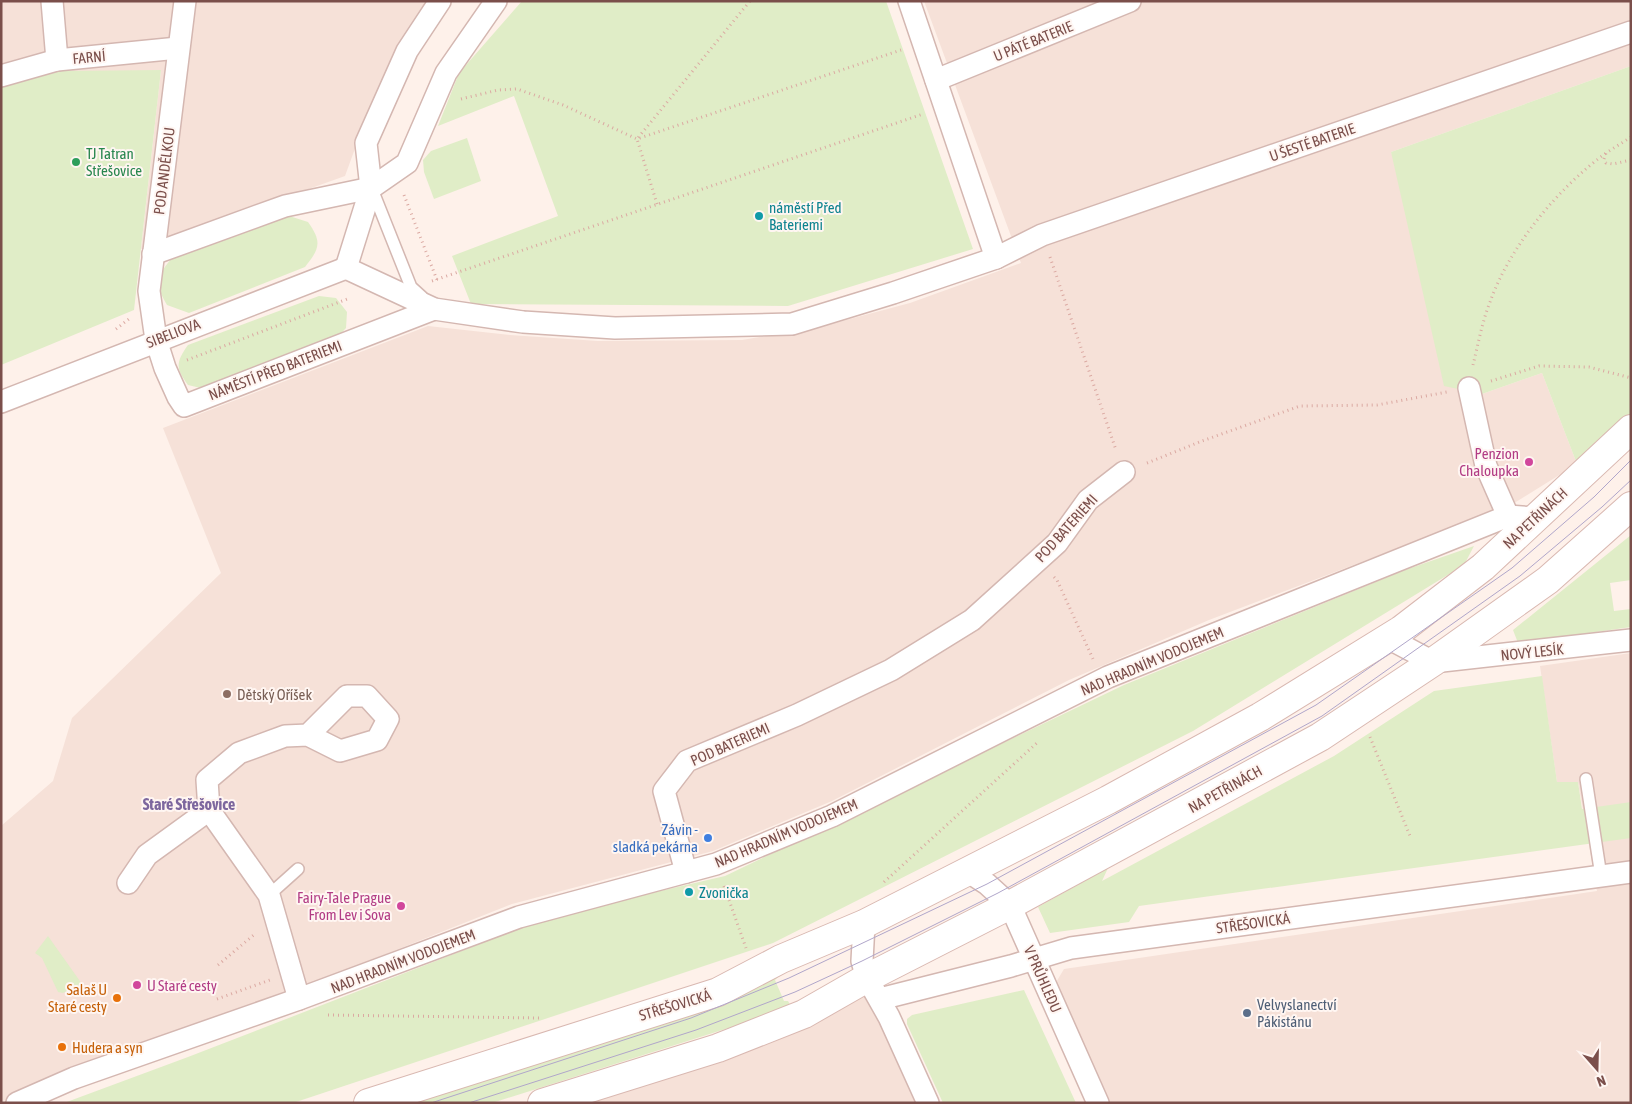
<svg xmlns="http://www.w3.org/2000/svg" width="1632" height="1104" font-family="'Asap Condensed',sans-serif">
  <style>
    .residential { fill: #f6e1d8 }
    .green { fill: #e0edc7 }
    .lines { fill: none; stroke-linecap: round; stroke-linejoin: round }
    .lane-casing { stroke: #d4b7b1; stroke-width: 14 }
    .street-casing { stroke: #d4b7b1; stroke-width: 24 }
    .secondary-casing { stroke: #d9b8b1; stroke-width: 30 }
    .path { stroke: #dba9a2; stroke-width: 3; stroke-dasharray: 1 4; stroke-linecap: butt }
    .lane { stroke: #fff; stroke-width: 11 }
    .street { stroke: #fff; stroke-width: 21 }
    .secondary { stroke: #fff; stroke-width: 28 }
    .tram { stroke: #b0a6ca; stroke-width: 1 }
    .leisure-dot { fill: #2e9e5b; stroke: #fff6f2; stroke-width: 2 }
    .culture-dot { fill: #0f9aa8; stroke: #fff6f2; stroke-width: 2 }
    .hotel-dot { fill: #d1479c; stroke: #fff6f2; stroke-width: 2 }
    .education-dot { fill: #8d6e63; stroke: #fff6f2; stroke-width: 2 }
    .shop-dot { fill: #3f7fe0; stroke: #fff6f2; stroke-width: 2 }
    .food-dot { fill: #e8710a; stroke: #fff6f2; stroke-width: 2 }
    .service-dot { fill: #5c6f8a; stroke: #fff6f2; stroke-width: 2 }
    .labels { text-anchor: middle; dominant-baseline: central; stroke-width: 4; stroke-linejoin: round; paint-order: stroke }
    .street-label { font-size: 15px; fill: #7b4f4b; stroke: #fff6f2 }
    .leisure-label { font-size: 15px; fill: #27864d; stroke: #fff6f2; text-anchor: start }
    .culture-label { font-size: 15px; fill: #0d838f; stroke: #fff6f2; text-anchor: start }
    .hotel-label { font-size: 15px; fill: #b23c85; stroke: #fff6f2; text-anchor: end }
    .education-label { font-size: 15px; fill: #785e54; stroke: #fff6f2; text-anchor: start }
    .shop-label { font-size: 15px; fill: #366cbe; stroke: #fff6f2; text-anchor: end }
    .food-label { font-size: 15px; fill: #c56008; stroke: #fff6f2; text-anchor: end }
    .service-label { font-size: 15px; fill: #4e5e75; stroke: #fff6f2; text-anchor: start }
    .neighbourhood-label { font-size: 16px; font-weight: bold; fill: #7d679e; stroke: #fff6f2 }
  </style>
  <rect width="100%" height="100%" fill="#fef1ea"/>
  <g class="residential">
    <path d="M1 1H429L402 38 372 102 345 176 141 249 161 70 1 86Z"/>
    <path d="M924 1H1631V66L1391 152 1482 394 1542 373 1577 464 1511 505 1209 620 1069 680 832 801 713 851 512 904 285 994 69 1072 1 1102V826L53 781 72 718 221 573 163 428 428 326 510 335 598 341 742 340 820 327 910 303 1021 263Z"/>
    <path d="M1631 653V1103H1109L1055 984 1064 969 1597 891 1578 782H1557L1540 666Z"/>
    <path d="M867 978 928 1103H542Z"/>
  </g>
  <g class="green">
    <path d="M522 1H886L973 249 788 306 471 304 452 256 558 216 514 96 438 126 459 73Z"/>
    <path d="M1631 66V413L1577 464 1542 373 1482 394 1444 386 1391 152Z"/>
    <path d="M161 70 134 310 1 365V86L62 71Z"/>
    <path d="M467 138 481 181 434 199 424 172 423 160 431 151Z"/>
    <path d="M286 215 308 222C322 242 320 248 305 267L189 313 167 305C154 283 156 277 172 258Z"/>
    <path d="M319 296 336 298 347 312 346 328 334 341 209 390 188 385C175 368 176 362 188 345Z"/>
    <path d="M1631 535V580L1610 583 1614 611 1631 609V627L1518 643 1513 630Z"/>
    <path d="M1474 546 1464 565 1193 731 773 943 293 1103H64L188 1057 552 916 725 876 1124 685 1405 570Z"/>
    <path d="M1542 676 1557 782H1578L1582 809 1631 802V838L1139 906 1129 922 1050 933 1038 907 1108 868 1102 881 1334 756 1434 691Z"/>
    <path d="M48 936 82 984 63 993 58 992 42 958 35 953Z"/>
    <path d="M774 971 778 977 775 980 784 1001H788L792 1008 492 1103H413Z"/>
    <path d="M1024 990 1076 1103H943L907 1024V1019L912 1015Z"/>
  </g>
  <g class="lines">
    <defs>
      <g id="lane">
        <path d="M372 189 411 287 422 297"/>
        <path d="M1586 779 1601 876"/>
        <path d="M269 895 298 869"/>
      </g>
      <g id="street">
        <path d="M52 1 57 60"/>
        <path d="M185 1 149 291 156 340 165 368 178 397 184 406 434 309"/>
        <path d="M909 1 996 258"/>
        <path d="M1 76 57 60 178 48"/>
        <path d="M936 80 1130 1"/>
        <path d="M153 254 285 206 371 188 407 163 446 73 496 1"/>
        <path d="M346 268 434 309 523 322 615 328 792 324 893 293 996 258 1042 235 1631 32"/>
        <path d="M346 268 371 188 366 143 407 51 440 1"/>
        <path d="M1469 388 1486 466 1508 516"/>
        <path d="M1 402 346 268"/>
        <path d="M1388 638 1433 662 1631 640"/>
        <path d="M209 810 269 895 299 999"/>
        <path d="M967 871 987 884 1010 905 1098 1103"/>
        <path d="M686 872 664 791 687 761 797 715 891 670 972 620 1057 543 1088 500 1124 472"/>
        <path d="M128 883 147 855 209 810 207 780 239 753 285 736 308 735 340 751 377 740 388 719 367 696H347L308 735"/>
        <path d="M864 924 862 961 867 978 889 1017 928 1103"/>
        <path d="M880 999 1011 966 1071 948 1631 872"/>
        <path d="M17 1103 74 1078 299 999 519 917 716 864 832 816 1108 677 1508 516 1535 518"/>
      </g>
      <g id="secondary">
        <path d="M368 1103 718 992 781 959 864 924 1108 800 1260 717 1401 630 1483 567 1631 429"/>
        <path d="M542 1103 718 1048 804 1014 867 978 1010 905 1320 737 1433 662 1548 580 1631 506"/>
      </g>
    </defs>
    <use href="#lane" class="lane-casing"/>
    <use href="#street" class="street-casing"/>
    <use href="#secondary" class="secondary-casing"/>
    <g class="path">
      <path d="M461 99 498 90 517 89 563 105 637 139 901 50"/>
      <path d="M1631 137 1606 153 1604 159 1606 163 1613 164 1631 160"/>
      <path d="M404 195 437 280"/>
      <path d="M657 204 637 139 750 1"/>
      <path d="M1050 257 1116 450"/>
      <path d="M432 281 923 114"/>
      <path d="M116 329 129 319"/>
      <path d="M187 360 350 298"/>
      <path d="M1473 365C1478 345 1482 322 1490 302 1510 246 1558 188 1606 153"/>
      <path d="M1491 381 1539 366 1589 367 1631 378"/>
      <path d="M1147 463 1202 441 1300 406 1377 405 1447 392"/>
      <path d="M1054 577 1057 580 1093 659"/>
      <path d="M1370 737 1410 836"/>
      <path d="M884 882 1038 742"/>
      <path d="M724 886 746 948"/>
      <path d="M218 965 256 933"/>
      <path d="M217 999 270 980"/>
      <path d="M328 1015 539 1018"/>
    </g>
    <use href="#lane" class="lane"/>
    <use href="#street" class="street"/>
    <use href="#secondary" class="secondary"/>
    <g class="tram">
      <path d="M431 1103 691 1018 789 978 987 884 1316 705 1512 568 1594 497 1631 460"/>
      <path d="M469 1103 696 1030 795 992 862 961 998 893 1322 716 1520 576 1602 507 1631 480"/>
    </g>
  </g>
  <circle class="leisure-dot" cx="76" cy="162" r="5"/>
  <g class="culture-dot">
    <circle cx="759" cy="216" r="5"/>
    <circle cx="689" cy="892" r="5"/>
  </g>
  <g class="hotel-dot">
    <circle cx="1529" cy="462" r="5"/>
    <circle cx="401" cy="906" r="5"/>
    <circle cx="137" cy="985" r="5"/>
  </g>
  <circle class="education-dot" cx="227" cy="694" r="5"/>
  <circle class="shop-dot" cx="708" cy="838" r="5"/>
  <g class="food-dot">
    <circle cx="117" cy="998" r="5"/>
    <circle cx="62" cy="1047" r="5"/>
  </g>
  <circle class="service-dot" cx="1247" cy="1013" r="5"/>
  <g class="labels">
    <g class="street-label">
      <text transform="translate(1033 41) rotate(-22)">U PÁTÉ BATERIE</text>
      <text transform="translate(89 57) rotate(-5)">FARNÍ</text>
      <text transform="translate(1312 142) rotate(-19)">U ŠESTÉ BATERIE</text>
      <text transform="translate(164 171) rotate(-83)">POD ANDĚLKOU</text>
      <text transform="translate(173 333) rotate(-21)">SIBELIOVA</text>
      <text transform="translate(275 370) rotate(-21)">NÁMĚSTÍ PŘED BATERIEMI</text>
      <text transform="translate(1535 518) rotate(-43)">NA PETŘINÁCH</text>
      <text transform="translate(1066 528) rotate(-48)">POD BATERIEMI</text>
      <text transform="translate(1532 652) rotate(-6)">NOVÝ LESÍK</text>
      <text transform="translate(1152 661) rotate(-23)">NAD HRADNÍM VODOJEMEM</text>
      <text transform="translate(730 744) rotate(-24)">POD BATERIEMI</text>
      <text transform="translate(1225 789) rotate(-29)">NA PETŘINÁCH</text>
      <text transform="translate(786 833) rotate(-23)">NAD HRADNÍM VODOJEMEM</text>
      <text transform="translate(1253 923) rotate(-8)">STŘEŠOVICKÁ</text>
      <text transform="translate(403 961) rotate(-21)">NAD HRADNÍM VODOJEMEM</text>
      <text transform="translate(1043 979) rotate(66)">V PRŮHLEDU</text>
      <text transform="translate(675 1005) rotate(-17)">STŘEŠOVICKÁ</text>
    </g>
    <g class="leisure-label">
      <text x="86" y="153">TJ Tatran<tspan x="86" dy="17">Střešovice</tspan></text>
    </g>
    <g class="culture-label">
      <text x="769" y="207">náměstí Před<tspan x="769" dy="17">Bateriemi</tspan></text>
      <text x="699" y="892">Zvonička</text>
    </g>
    <g class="hotel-label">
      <text x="1519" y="453">Penzion<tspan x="1519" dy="17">Chaloupka</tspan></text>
      <text x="391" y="897">Fairy-Tale Prague<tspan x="391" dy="17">From Lev i Sova</tspan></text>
      <text x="147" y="985" text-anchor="start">U Staré cesty</text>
    </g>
    <g class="education-label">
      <text x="237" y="694">Dětský Oříšek</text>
    </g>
    <g class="shop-label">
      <text x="698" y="829">Závin -<tspan x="698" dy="17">sladká pekárna</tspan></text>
    </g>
    <g class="food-label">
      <text x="107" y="989">Salaš U<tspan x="107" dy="17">Staré cesty</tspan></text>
      <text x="72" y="1047" text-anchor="start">Hudera a syn</text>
    </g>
    <g class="service-label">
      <text x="1257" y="1004">Velvyslanectví<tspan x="1257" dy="17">Pákistánu</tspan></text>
    </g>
    <g class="neighbourhood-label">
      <text x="189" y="804">Staré Střešovice</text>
    </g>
  </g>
  <rect width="1632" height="1104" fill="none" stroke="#7b4f4b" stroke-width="5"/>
  <g transform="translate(1597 1069) rotate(160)" stroke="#fff6f2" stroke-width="4" paint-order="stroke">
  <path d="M0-4L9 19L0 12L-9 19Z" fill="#7b4f4b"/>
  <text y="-8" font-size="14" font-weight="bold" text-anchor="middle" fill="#7b4f4b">N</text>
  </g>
</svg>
